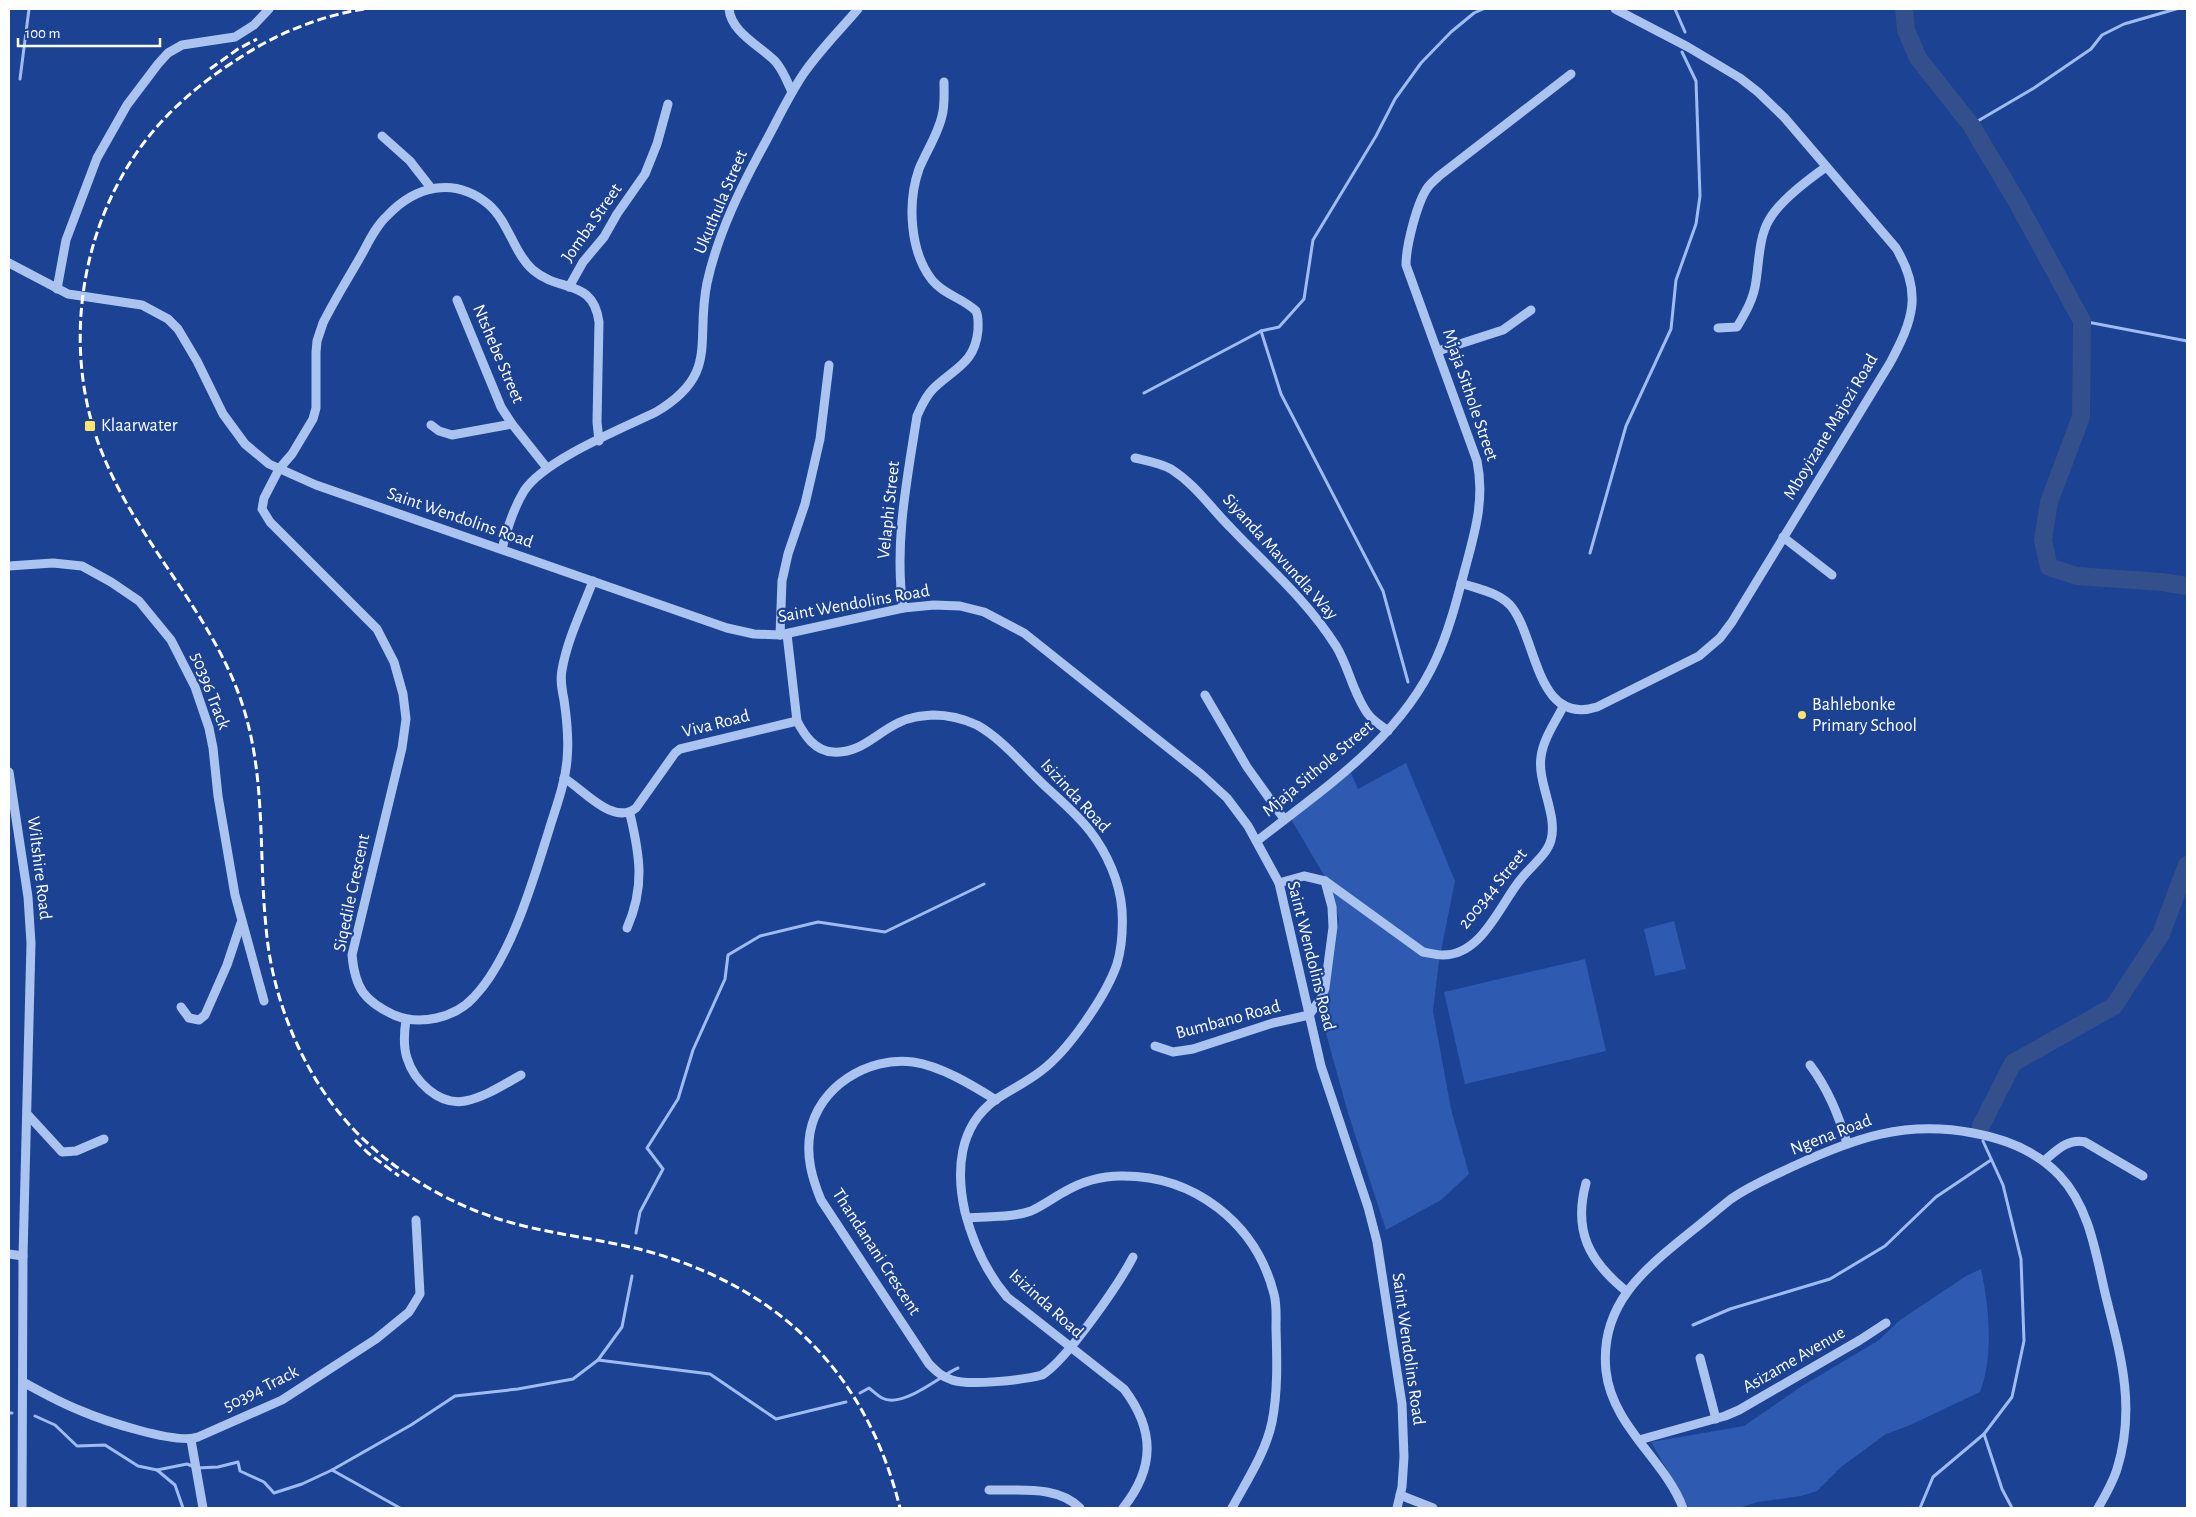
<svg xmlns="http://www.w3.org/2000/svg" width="2196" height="1517" font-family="'Alegreya Sans',sans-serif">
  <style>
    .green { fill: #2e5bb1 }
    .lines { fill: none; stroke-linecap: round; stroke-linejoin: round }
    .stream { stroke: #9ebcf1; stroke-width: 3 }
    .river { stroke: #334f8c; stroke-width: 18 }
    .minor { stroke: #abc3ef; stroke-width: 9 }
    .rail { stroke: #fff; stroke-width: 3; stroke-dasharray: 9 4; stroke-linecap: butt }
    .poi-dot { fill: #ffe46a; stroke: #1b4293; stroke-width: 2 }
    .labels { text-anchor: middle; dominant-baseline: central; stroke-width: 4.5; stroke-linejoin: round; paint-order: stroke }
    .street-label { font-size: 18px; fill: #fff; stroke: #1b4293 }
    .poi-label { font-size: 18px; fill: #fff; stroke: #1b4293; text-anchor: start }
  </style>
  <rect width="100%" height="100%" fill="#1b4293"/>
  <g class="green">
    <path d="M1406 763 1455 881 1439 961 1433 1011 1451 1109 1469 1174 1441 1200 1386 1230 1348 1113 1324 1026 1339 920 1331 891 1325 877 1291 819 1351 773 1358 789Z"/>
    <path d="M1674 921 1686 969 1655 976 1644 929Z"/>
    <path d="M1585 959 1606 1051 1465 1084 1444 992Z"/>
    <path d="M1981 1269C1989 1306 1994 1356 1980 1392L1908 1426 1886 1434 1841 1467 1817 1491 1801 1496 1758 1502 1739 1508H1689L1651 1442 1744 1426 1802 1386 1879 1340 1900 1320 1966 1276Z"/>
  </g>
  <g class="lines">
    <g class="stream">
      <path d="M1675 9 1685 32"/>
      <path d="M20 79 29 9"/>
      <path d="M1971 125 2034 88 2091 49 2102 35 2124 24 2176 9"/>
      <path d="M2082 321 2187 341"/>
      <path d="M1261 331 1281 394 1383 591 1408 682"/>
      <path d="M1144 393 1261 331 1279 327 1304 299 1313 240 1376 136 1395 99 1421 63 1451 32 1474 13 1483 9"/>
      <path d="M1590 553 1626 426 1671 329 1676 280 1696 224 1700 196 1696 81 1682 52"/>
      <path d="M636 1233 640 1212 663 1169 647 1148 678 1099 693 1050 725 979 728 955 760 936 818 922 885 932 984 884"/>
      <path d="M1693 1325 1730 1309 1830 1279 1885 1246 1936 1197 1991 1160"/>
      <path d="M598 1360 622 1327 632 1276"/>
      <path d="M860 1393 869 1388C873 1391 878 1396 882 1398 903 1409 939 1376 958 1368"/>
      <path d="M9 1413H12"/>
      <path d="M35 1416 55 1425 77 1446 105 1445 138 1466 157 1470 187 1464 197 1468 218 1467 238 1462 240 1471 264 1482 274 1493 302 1484 332 1470 411 1425 455 1396 518 1389 573 1379 598 1360 710 1374 776 1419 846 1402"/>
      <path d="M1984 1434 2002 1489 2012 1508"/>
      <path d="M157 1470 175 1485 183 1508"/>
      <path d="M332 1470 400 1508"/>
      <path d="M1920 1508 1933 1477 1984 1434 2012 1397 2024 1341 2021 1259 2003 1185 1983 1141"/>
    </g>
    <g class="river">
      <path d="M1904 9 1906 30 1918 58 1971 125 2016 200 2082 321 2081 417 2049 502 2043 540 2049 567 2077 576 2161 582 2187 586"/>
      <path d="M1981 1126 2013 1063 2114 1006 2161 934 2187 865"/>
    </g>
    <g class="minor">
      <path d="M729 9C731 32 760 46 775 61 783 70 787 81 792 92"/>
      <path d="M382 136 410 161 431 188"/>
      <path d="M9 263 68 294 142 305 168 319 178 329 197 361 223 414 245 444 269 464 316 485 727 628 754 634 780 635 903 608 934 605 960 606 984 612 1024 633 1201 774 1227 798 1248 826 1279 883 1321 1066 1368 1207 1377 1242 1402 1404 1404 1457 1402 1487 1397 1508"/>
      <path d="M569 287 583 262 604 237 617 214 645 174 657 144 668 104"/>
      <path d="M57 289 66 240 97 158 127 105 158 64 168 53 182 45 235 37 254 25 269 9"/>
      <path d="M457 300 501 407 512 424 547 468"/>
      <path d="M1718 328 1737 327C1746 312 1754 298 1756 281 1759 262 1759 237 1769 220 1779 202 1809 179 1826 167"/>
      <path d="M1438 351 1503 330 1531 310"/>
      <path d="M431 425 439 431 452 435 512 424"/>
      <path d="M1135 458C1148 461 1160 463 1171 469 1196 485 1210 507 1230 527 1267 566 1307 600 1336 646 1349 667 1353 694 1368 714 1373 721 1382 726 1388 731"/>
      <path d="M1783 537 1832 575"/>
      <path d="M502 549C507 529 513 509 524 491 544 460 621 429 656 412 720 374 695 342 707 283 718 233 741 187 765 143 778 119 789 95 804 73 820 50 840 30 858 9"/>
      <path d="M9 566 53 563 82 566 111 582 139 601 171 640 195 687 209 728 213 748 218 796 235 895 264 1001"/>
      <path d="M593 581C582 610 567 640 562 670 560 680 562 690 564 700 567 720 569 740 567 760 565 784 556 807 549 830 533 881 511 958 474 997 455 1018 420 1026 394 1015 364 1001 355 988 352 955L402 748 406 719 403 694 394 662 377 629 270 522 262 509 264 498 279 469 292 454 313 419 316 408V352L317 341 323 323C335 299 349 277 362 254 369 241 376 226 387 216 415 186 454 176 488 204 509 222 513 252 533 270 560 293 593 278 599 322L597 422 599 441"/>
      <path d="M1461 583C1478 589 1497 592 1510 605 1537 635 1535 727 1597 707L1699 656 1720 638 1732 622 1890 363C1913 320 1923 293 1896 248L1784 117 1758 92 1740 78 1688 47 1615 9"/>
      <path d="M903 608C894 543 907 480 917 416 921 407 925 397 933 389 954 368 975 364 978 330 978 323 979 317 976 311 963 298 944 295 932 280 910 252 907 203 919 169 926 152 938 134 942 116 945 105 944 93 944 82"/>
      <path d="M787 634 797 721C805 736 815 751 833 752 860 754 875 734 898 723 909 717 921 716 933 715 947 715 964 719 977 725 1001 738 1025 767 1045 786 1060 800 1077 814 1090 831 1107 853 1120 882 1122 910 1123 928 1122 947 1117 964 1106 996 1068 1051 1041 1071 1027 1082 1010 1090 995 1100 958 1127 956 1172 965 1212 973 1243 986 1272 1007 1297L1124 1389C1155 1430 1155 1468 1123 1508"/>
      <path d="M780 635 782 581 788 554 805 504 820 439 829 365"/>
      <path d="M1205 695 1247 767 1284 819"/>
      <path d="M9 772 28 897 31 943 23 1256 22 1508"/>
      <path d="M564 778C584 790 613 826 636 808L675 753 680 749 797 721"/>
      <path d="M1257 841C1323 789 1400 739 1436 659 1449 631 1457 599 1465 569 1475 532 1485 499 1477 461L1406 265C1406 246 1417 202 1428 187 1431 183 1435 180 1439 176L1571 74"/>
      <path d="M1279 883 1304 876 1325 881 1423 952C1429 953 1436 955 1442 955 1482 956 1500 904 1521 879 1530 867 1547 855 1551 840 1558 815 1537 782 1541 757 1543 739 1556 721 1564 705"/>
      <path d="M627 928C645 887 640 856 630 814"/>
      <path d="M181 1007 189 1018 199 1020 205 1015 227 965 241 923"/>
      <path d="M406 1020C404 1033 403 1046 407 1058 414 1081 439 1106 465 1101 485 1097 503 1085 521 1075"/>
      <path d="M1155 1046 1173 1052 1193 1049 1273 1023 1309 1015 1322 997 1325 988 1333 927 1332 907 1325 881"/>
      <path d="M1810 1065C1828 1089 1838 1114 1847 1143"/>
      <path d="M996 1100C972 1085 941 1066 913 1062 868 1056 818 1087 810 1133 806 1157 812 1178 821 1200L929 1364C936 1371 942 1377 952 1380 969 1386 1023 1380 1042 1375 1066 1361 1119 1284 1133 1257"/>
      <path d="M28 1115 62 1152 76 1151 104 1139"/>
      <path d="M2044 1161C2056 1151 2068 1138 2085 1142L2143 1176"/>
      <path d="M1586 1183C1573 1231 1589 1261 1626 1291"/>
      <path d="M967 1218C987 1216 1012 1218 1031 1211 1042 1206 1053 1198 1064 1192 1081 1182 1101 1176 1121 1176 1194 1175 1256 1223 1274 1294 1277 1305 1276 1317 1276 1328 1277 1359 1278 1392 1272 1422 1266 1452 1246 1482 1232 1508"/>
      <path d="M9 1254 23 1256"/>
      <path d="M1700 1358 1716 1419"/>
      <path d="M23 1382C41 1392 59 1402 79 1410 102 1420 176 1445 198 1437L282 1400 376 1339 409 1312 420 1294 416 1220"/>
      <path d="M191 1440 203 1508"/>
      <path d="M1639 1440 1725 1416 1739 1410 1860 1340 1886 1323"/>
      <path d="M989 1490C1020 1491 1057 1485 1080 1508"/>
      <path d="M1400 1495 1433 1508"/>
      <path d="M1683 1508C1665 1460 1612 1426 1606 1371 1599 1303 1646 1268 1693 1230 1706 1220 1718 1209 1731 1199 1751 1185 1773 1176 1794 1166 1855 1138 1905 1120 1973 1133 2006 1139 2037 1151 2060 1176 2090 1208 2096 1255 2106 1297 2121 1356 2136 1408 2117 1469 2113 1482 2105 1496 2098 1508"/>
    </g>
    <g class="rail">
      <path d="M364 9C320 16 278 33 241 57 209 77 180 100 155 129 80 216 59 349 103 455 141 550 223 623 248 724 265 790 259 859 266 927 272 1002 306 1083 361 1137 406 1180 460 1210 520 1225 563 1236 607 1240 650 1252 782 1289 867 1375 900 1508"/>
      <path d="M210 69 238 49 257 39"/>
      <path d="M355 1140 368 1153 399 1176"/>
    </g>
  </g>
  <g class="poi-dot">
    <rect x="84" y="420" width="12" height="12" rx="2.5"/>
    <circle cx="1802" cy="715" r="5"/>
  </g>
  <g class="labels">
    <g class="street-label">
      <text transform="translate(721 202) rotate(-67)">Ukuthula Street</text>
      <text transform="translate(592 223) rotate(-55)">Jomba Street</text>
      <text transform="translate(498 354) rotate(67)">Ntshebe Street</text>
      <text transform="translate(1470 395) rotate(71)">Mjaja Sithole Street</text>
      <text transform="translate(1831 427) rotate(-59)">Mboyizane Majozi Road</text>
      <text transform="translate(889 510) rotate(-84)">Velaphi Street</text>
      <text transform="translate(460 518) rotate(19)">Saint Wendolins Road</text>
      <text transform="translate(1280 557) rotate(48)">Siyanda Mavundla Way</text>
      <text transform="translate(854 604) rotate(-10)">Saint Wendolins Road</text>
      <text transform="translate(210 691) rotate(69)">50396 Track</text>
      <text transform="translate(716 724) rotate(-14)">Viva Road</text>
      <text transform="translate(1318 769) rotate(-40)">Mjaja Sithole Street</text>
      <text transform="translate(1075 796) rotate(47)">Isizinda Road</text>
      <text transform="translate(39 868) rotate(83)">Wiltshire Road</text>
      <text transform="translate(1493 889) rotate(-51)">200344 Street</text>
      <text transform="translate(352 893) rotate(-78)">Siqedile Crescent</text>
      <text transform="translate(1311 956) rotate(76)">Saint Wendolins Road</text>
      <text transform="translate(1228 1020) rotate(-15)">Bumbano Road</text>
      <text transform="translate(1831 1135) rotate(-21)">Ngena Road</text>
      <text transform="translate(876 1252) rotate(57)">Thandanani Crescent</text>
      <text transform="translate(1046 1304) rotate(42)">Isizinda Road</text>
      <text transform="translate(1408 1349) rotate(82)">Saint Wendolins Road</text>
      <text transform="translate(1794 1360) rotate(-30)">Asizame Avenue</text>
      <text transform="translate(261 1389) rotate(-27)">50394 Track</text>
    </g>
    <g class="poi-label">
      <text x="101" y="426">Klaarwater</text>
      <text x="1812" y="705">Bahlebonke<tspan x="1812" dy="21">Primary School</tspan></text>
    </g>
  </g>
  <rect width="2196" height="1517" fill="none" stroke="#ffffff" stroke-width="20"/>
  <path d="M18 38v8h142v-8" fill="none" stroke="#ffffff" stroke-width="2.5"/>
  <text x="25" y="38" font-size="15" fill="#ffffff" stroke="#1b4293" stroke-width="4" paint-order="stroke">100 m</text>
</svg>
